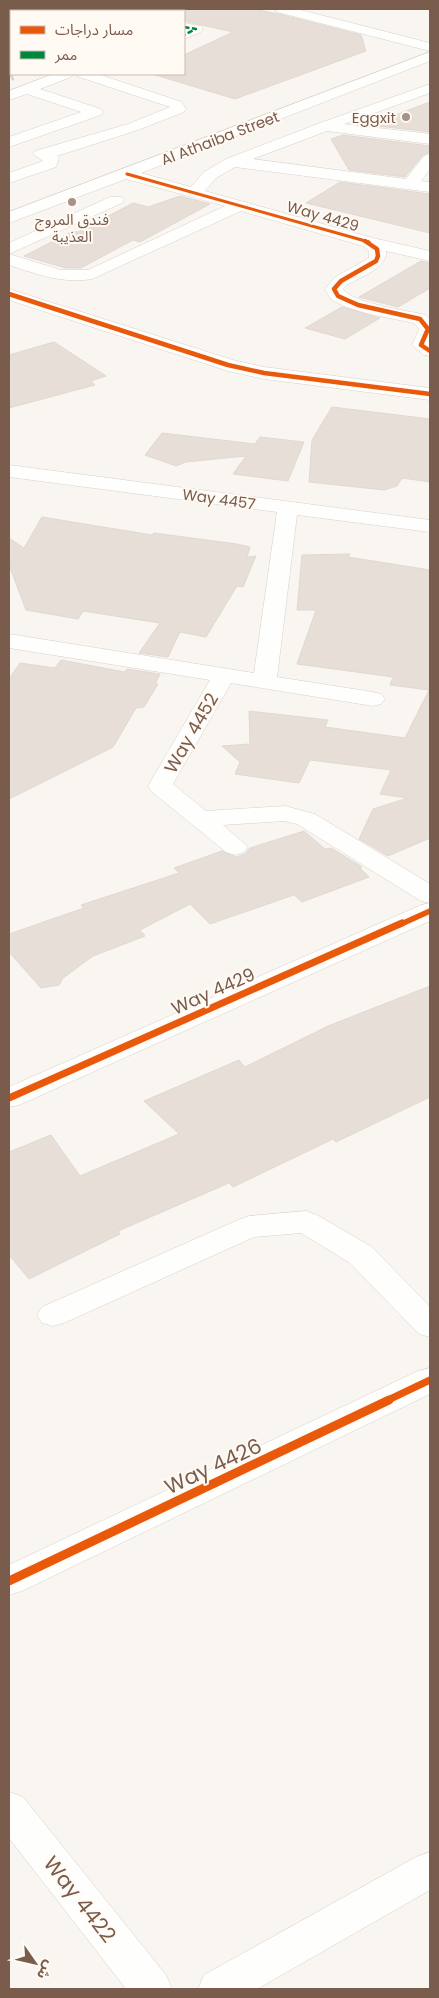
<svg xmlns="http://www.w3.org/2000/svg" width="439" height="1998" font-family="Poppins,'Noto Sans Arabic',sans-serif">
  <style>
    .building { fill: #e6ded7; stroke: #e2d8d2 }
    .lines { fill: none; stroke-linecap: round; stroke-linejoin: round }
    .minor-tunnel { stroke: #d9cfc7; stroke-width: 15; stroke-dasharray: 15 8; stroke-linecap: butt }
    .minor-casing { stroke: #d7d1cb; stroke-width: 1 }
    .minor { fill: #fefefd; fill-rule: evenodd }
    .quiet { stroke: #00873e; stroke-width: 2.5; stroke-dasharray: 5.5 2.5; stroke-linecap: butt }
    .cycleway-far4-casing { stroke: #fffaf3; stroke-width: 5 }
    .cycleway-far3-casing { stroke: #fffaf3; stroke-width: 6 }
    .cycleway-far2-casing { stroke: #fffaf3; stroke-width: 8 }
    .cycleway-far1-casing { stroke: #fffaf3; stroke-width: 10 }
    .cycleway-casing { stroke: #fffaf3; stroke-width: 12 }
    .cycleway-far4 { stroke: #e8590c; stroke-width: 3 }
    .cycleway-far3 { stroke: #e8590c; stroke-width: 4.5 }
    .cycleway-far2 { stroke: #e8590c; stroke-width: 5.5 }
    .cycleway-far1 { stroke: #e8590c; stroke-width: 7 }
    .cycleway { stroke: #e8590c; stroke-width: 9 }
    .poi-dot { fill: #a69286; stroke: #fffaf3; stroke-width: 2 }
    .labels { text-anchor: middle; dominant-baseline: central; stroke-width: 4; stroke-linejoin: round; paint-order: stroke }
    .far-poi-label { font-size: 15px; fill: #7a5c4d; stroke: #fffaf3; text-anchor: end }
    .far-street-label { font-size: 15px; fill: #7a5c4d; stroke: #fffaf3 }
    .street-label { font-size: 18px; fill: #7a5c4d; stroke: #fffaf3 }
    .near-street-label { font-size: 21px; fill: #7a5c4d; stroke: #fffaf3 }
  </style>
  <rect width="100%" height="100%" fill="#f9f5f0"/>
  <g class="building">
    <path d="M182 9H252L279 14 361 35 366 51 235 99 152 74H184V55L233 32 184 21Z"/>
    <path d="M430 102V132L369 125Z"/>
    <path d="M343 135 430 146V152L423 155 405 177 349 170 331 139Z"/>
    <path d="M340 182 430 194V233L306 203Z"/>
    <path d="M180 196 210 204 140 242 133 240 81 268H66L24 256 73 231 78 232 133 203 148 207Z"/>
    <path d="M421 261 430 263V288L398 307 359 297Z"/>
    <path d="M342 307 380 318 345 339 305 328Z"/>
    <path d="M54 342 106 376 91 381 95 385 9 408V355Z"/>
    <path d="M332 407 430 419V482L402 478 397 486 384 490 309 482 312 440Z"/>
    <path d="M162 433 255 444 260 437 304 442 288 481 233 474 246 456 186 462 176 466 145 455Z"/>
    <path d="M42 517 152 535 154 533 237 544 250 547 247 557 256 556 243 587 237 586 206 637 180 632 168 657 139 653 160 623 83 611 78 619 26 610 9 565V538L24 548Z"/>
    <path d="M350 554 348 557 430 570V838L388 856 359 839 373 809 408 798 380 794 391 770 310 760 299 783 235 774 240 762 222 746 250 744 249 711 328 720 325 727 405 738 429 690 390 685 393 677 297 664 316 610H297L302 555Z"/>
    <path d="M61 660 125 672 127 669 160 674 155 684H158L144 707 136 708 113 747 9 799V679L20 663 55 668Z"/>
    <path d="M304 831 325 849 331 848 362 867 360 868 369 877 302 902 294 895 210 924 190 904 140 930 145 936 93 956 63 978 59 985 41 988 9 952V934L84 908 81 905 179 873 174 868 222 851 236 857 245 854 250 848Z"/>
    <path d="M430 986V1097L336 1142 333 1139 233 1187 229 1183 118 1231 120 1234 29 1279 9 1255V1152L51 1135 80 1176 179 1134 144 1101 239 1060 245 1067 328 1026Z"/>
  </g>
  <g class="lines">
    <path class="minor-tunnel" d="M9 74 11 73"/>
    <defs>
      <g id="minor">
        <path d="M128 9H146L144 11H126Z"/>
        <path d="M275 9H297L430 43V51L277 12Z"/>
        <path d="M184 23 201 26 203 29 201 32 184 39Z"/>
        <rect x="9" y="24" width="2" height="8"/>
        <path d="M430 52V61L141 173 191 187 204 172 226 159 320 123 430 84V93L344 124 430 134V144L327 131 253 159 406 179 424 156 430 154V169L421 181 430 182V192L235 167 216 178 205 191 373 238 430 251V261L386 251C388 268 360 277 347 285L343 289C352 303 409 311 426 315L430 320V356L424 355 412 345 419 329 414 323C395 319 345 311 331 299 329 297 327 292 325 289L335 277 369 258V251L363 246 241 211 92 279C63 284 36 274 9 265V243L110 197H122L124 200 122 203 9 254 61 270H88L225 206 126 179 9 223V212Z"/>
        <rect x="9" y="58" width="2" height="9"/>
        <path d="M53 74H73L71 77 40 89 101 109 103 112 101 115 9 147V137L81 112 27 94 9 100V91Z"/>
        <path d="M77 74H98L182 102 186 109 184 112 138 130 57 156 59 158 56 167 9 183V173L43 161 33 154 35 151 128 124 170 107 79 77Z"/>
        <path d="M9 289 233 360 264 367 430 388V400L264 379 228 371 9 300Z"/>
        <path d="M9 465 430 520V532L297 515 277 677 373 692 381 694 385 699 381 704 373 706 231 683 173 784 206 811 285 806 315 814 430 884V903L421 901 297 824 284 821 223 825 248 847 244 852 235 855 226 852 151 791 148 786 210 680 9 648V634L254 673 277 512 9 477Z"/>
        <path d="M430 903V921L19 1105 9 1107V1087L421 905Z"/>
        <path d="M306 1211 317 1215 372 1247 430 1307V1337L419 1334 350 1263 301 1233 254 1237 64 1323 53 1326 42 1323 37 1315 42 1307 238 1220 249 1216Z"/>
        <path d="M430 1368V1394L22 1591 9 1595V1565L418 1371Z"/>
        <path d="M9 1792 23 1797 166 1975 172 1989H126L9 1838Z"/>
        <path d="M430 1852V1890L257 1989H198L204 1975 416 1857Z"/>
      </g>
    </defs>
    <use href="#minor" class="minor-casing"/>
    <use href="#minor" class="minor"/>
    <g class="quiet">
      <path d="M133 11 139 9"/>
      <path d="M184 27 196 29 184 35"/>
      <path d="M9 28H11"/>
      <path d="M9 49 11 50"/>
      <path d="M9 63 11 62"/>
      <path d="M9 74 11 73"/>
    </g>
    <defs>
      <path id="cycleway-far4" d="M127 174 369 242"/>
      <g id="cycleway-far3">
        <path d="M365 241 377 249 378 256 376 261 341 281 334 289 338 296 358 305 420 319 428 329 421 345 430 351"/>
        <path d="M9 294 228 365 264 373 430 394"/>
      </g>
      <path id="cycleway-far2" d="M399 925 430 911"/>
      <g id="cycleway-far1">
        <path d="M9 1098 402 923"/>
        <path d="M386 1401 430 1380"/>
      </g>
      <path id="cycleway" d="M9 1581 389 1400"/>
    </defs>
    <use href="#cycleway-far4" class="cycleway-far4-casing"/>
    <use href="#cycleway-far3" class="cycleway-far3-casing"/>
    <use href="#cycleway-far2" class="cycleway-far2-casing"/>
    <use href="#cycleway-far1" class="cycleway-far1-casing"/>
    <use href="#cycleway" class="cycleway-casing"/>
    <use href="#cycleway-far4" class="cycleway-far4"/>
    <use href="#cycleway-far3" class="cycleway-far3"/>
    <use href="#cycleway-far2" class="cycleway-far2"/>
    <use href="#cycleway-far1" class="cycleway-far1"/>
    <use href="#cycleway" class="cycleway"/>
  </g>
  <g class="poi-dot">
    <circle cx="406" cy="117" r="5"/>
    <circle cx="72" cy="202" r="5"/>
  </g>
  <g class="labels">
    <g class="far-poi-label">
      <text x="396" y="117">Eggxit</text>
      <text x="72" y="219" text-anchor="middle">فندق المروج<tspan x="72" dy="17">العذيبة</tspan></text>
    </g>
    <g class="far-street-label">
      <text transform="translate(220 138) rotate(-21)">Al Athaiba Street</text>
      <text transform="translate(323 216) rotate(16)">Way 4429</text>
      <text transform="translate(219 499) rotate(8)">Way 4457</text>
    </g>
    <g class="street-label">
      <text transform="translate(191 733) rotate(-60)">Way 4452</text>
      <text transform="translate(213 991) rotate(-24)">Way 4429</text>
    </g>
    <g class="near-street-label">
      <text transform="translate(213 1466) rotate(-25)">Way 4426</text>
      <text transform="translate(80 1899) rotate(52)">Way 4422</text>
    </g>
  </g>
  <rect width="439" height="1998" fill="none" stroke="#7a5c4d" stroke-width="20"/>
  <rect x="10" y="10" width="175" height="65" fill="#fffaf3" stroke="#cabbb1"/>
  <rect x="20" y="26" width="25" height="8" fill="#e8590c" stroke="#cabbb1"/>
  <text x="55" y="35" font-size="15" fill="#7a5c4d">مسار دراجات</text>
  <rect x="20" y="51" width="25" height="8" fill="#00873e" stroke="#cabbb1"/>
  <text x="55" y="60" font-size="15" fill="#7a5c4d">ممر</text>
  <g transform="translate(35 1963) rotate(124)" stroke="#fffaf3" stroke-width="4" paint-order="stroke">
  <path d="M0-4L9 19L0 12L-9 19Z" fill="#7a5c4d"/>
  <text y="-8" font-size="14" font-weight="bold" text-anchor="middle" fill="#7a5c4d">ش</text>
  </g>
</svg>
